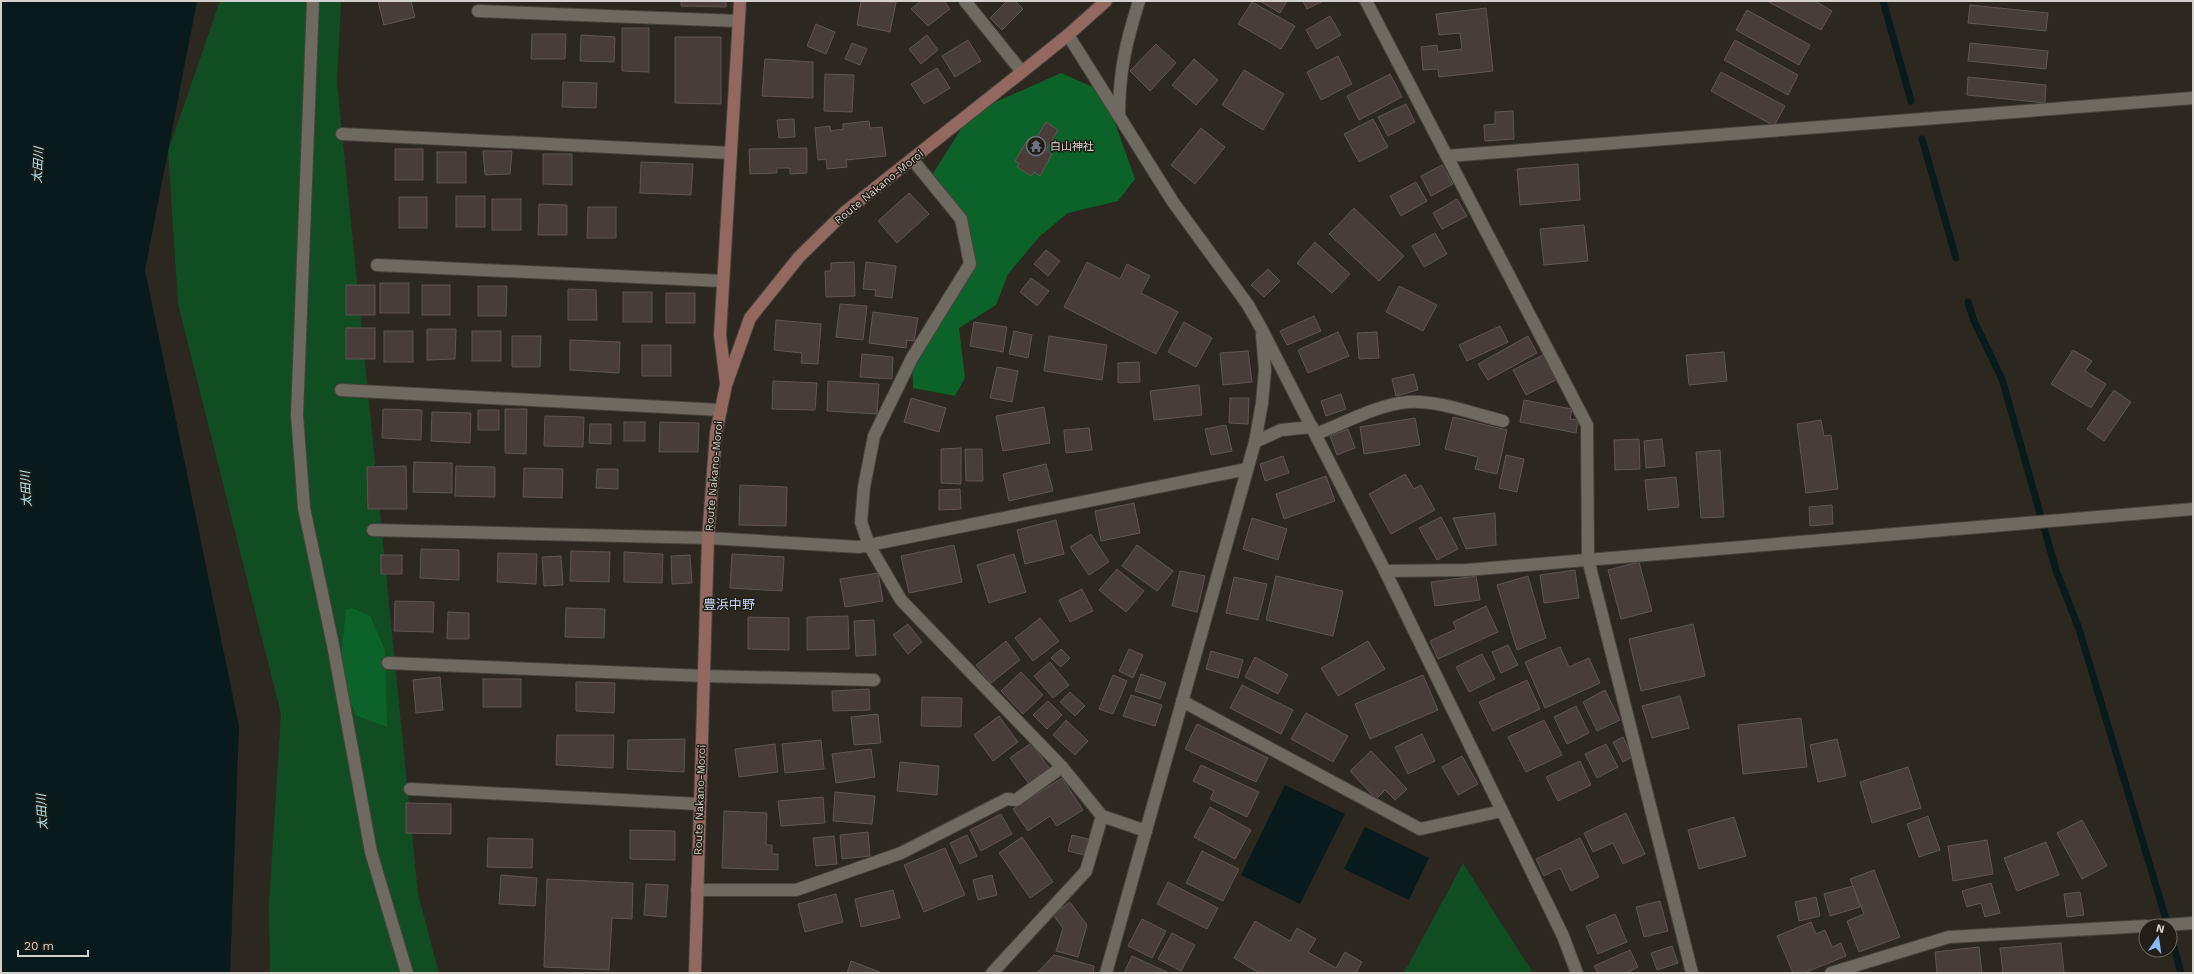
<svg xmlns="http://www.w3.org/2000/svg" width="2194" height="974" font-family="'Work Sans','Noto Sans JP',sans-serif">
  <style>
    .green { fill: #104d22 }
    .forest { fill: #0b6329 }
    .water { fill: #091a1d }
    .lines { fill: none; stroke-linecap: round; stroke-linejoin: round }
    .stream { stroke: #091a1d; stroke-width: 7 }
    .building { fill: #493d39; stroke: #615551 }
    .street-casing { stroke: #47423b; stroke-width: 14 }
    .secondary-casing { stroke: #47423b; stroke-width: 14 }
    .street { stroke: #6f6a60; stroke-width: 12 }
    .secondary { stroke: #926861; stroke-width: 12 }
    .labels { text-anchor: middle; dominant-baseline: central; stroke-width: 3; stroke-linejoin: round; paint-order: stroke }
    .poi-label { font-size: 11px; fill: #d4d1cc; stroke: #221e15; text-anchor: start }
    .street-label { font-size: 11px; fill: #d4d1cc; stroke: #221e15 }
    .water-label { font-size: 12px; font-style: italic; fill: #b0e9f5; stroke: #221e15 }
    .quarter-label { font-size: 13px; fill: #c8daf3; stroke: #221e15 }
  </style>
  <rect width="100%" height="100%" fill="#2c271f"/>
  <g class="green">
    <path d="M220 1H341L337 82 418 894 439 973H270L269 904 281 714 178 304 168 151Z"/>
    <path d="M1463 863 1533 973H1404Z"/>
  </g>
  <g class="forest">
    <path d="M1061 73 1104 92 1135 179 1118 201 1068 213 1040 236 1008 274 996 305 959 328 965 378 955 396 913 388 912 358 970 264 961 219 929 180 971 113Z"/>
    <path d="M352 608 370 616 385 650 387 727 357 716 339 679 346 609Z"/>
  </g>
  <g class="water">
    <path d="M1 1H197L145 270 239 726 230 973H1Z"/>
    <path d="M1285 785 1345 814 1300 904 1241 875Z"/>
    <path d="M1365 827 1429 858 1409 900 1344 869Z"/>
  </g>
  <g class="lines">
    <g class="stream">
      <path d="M1883 1 1911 101"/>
      <path d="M1922 139 1956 258"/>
      <path d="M1968 302 1974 321 2002 379 2056 570 2079 629 2168 926"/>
      <path d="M2170 932 2181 973"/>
    </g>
  </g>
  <g class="building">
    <path d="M378 1H411L415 17 384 25Z"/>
    <path d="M681 1H726V7L681 6Z"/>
    <path d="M861 1 896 2 890 32 857 25Z"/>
    <path d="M921 1H944L950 9 928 26 911 9Z"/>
    <path d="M1007 1H1015L1023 9 1002 30 990 18Z"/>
    <path d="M1260 1H1287L1280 13Z"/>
    <path d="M1303 1H1323L1307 9Z"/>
    <path d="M1767 1H1815L1832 11 1821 30Z"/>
    <path d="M1252 2 1295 26 1281 49 1238 24Z"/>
    <path d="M1970 5 2048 13 2046 31 1968 23Z"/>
    <path d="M1486 8 1493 71 1439 77 1438 69 1423 70 1421 47 1437 45 1438 52 1462 49 1460 33 1439 35 1436 14Z"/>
    <path d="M1747 10 1810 45 1799 65 1736 30Z"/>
    <path d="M1330 16 1341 35 1317 49 1306 30Z"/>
    <path d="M816 24 835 32 826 54 807 46Z"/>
    <path d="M622 28H649V72L622 71Z"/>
    <path d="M532 34H566L565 59H531Z"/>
    <path d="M581 35 615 37 614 62 580 61Z"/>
    <path d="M927 35 938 50 921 64 909 49Z"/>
    <path d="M675 37H721V104L675 103Z"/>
    <path d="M968 40 981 61 955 77 942 56Z"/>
    <path d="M1735 40 1798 75 1788 95 1724 60Z"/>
    <path d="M852 43 867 49 860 65 845 59Z"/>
    <path d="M1970 43 2048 51 2046 69 1968 61Z"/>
    <path d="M1156 44 1176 63 1150 91 1130 71Z"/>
    <path d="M1338 56 1352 84 1321 100 1307 72Z"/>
    <path d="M765 59 813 62V98L762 96Z"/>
    <path d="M1194 59 1218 80 1196 105 1172 85Z"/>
    <path d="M937 68 950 88 924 104 911 84Z"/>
    <path d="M1244 70 1284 94 1263 130 1222 105Z"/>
    <path d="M1721 72 1785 106 1774 126 1711 91Z"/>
    <path d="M825 74 854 75 852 112 824 111Z"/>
    <path d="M1390 74 1402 97 1359 120 1347 96Z"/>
    <path d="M1968 77 2046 85 2045 103 1967 95Z"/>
    <path d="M563 82 597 83 596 108 562 107Z"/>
    <path d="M1406 104 1415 122 1388 136 1378 117Z"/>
    <path d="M1513 111 1514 139 1485 141 1484 125 1495 124V112Z"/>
    <path d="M794 119 795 137 779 138 777 120Z"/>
    <path d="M1373 119 1388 147 1359 162 1344 134Z"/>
    <path d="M869 121 870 128 882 127 886 156 846 160 847 167 827 169 826 159 818 160 815 128 830 126 831 131 843 129V124Z"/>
    <path d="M1046 122 1058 130 1046 150 1052 154 1040 176 1034 172 1031 176 1017 167 1019 163 1015 161 1028 139 1034 142Z"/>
    <path d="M1201 128 1225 147 1195 184 1171 165Z"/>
    <path d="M807 148V173L790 174V168H777V173L750 174 749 149Z"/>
    <rect x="395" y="149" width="28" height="31"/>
    <path d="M483 151H512L510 174 485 175Z"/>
    <rect x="437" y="152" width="29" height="31"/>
    <path d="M543 154H572V185L543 184Z"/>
    <path d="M641 162 693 164 691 195 640 193Z"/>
    <path d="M1578 164 1580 200 1520 205 1517 169Z"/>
    <path d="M1442 165 1453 184 1431 196 1421 176Z"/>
    <path d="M1416 182 1427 201 1401 216 1390 196Z"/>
    <path d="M909 193 929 214 897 243 878 221Z"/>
    <rect x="456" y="196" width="29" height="31"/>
    <rect x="399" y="197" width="28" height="31"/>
    <rect x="492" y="199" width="29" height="31"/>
    <path d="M1457 199 1467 216 1442 229 1433 213Z"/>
    <path d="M539 204 567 205V235H538Z"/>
    <path d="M588 207H616V238H587Z"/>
    <path d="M1354 208 1404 256 1379 281 1329 234Z"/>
    <path d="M1584 225 1588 261 1544 265 1540 229Z"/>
    <path d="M1435 233 1447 254 1424 267 1412 246Z"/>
    <path d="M1315 242 1350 274 1332 293 1297 263Z"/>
    <path d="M1046 250 1060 261 1048 276 1034 264Z"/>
    <path d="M854 262 855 296 826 297 825 271H831V263Z"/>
    <path d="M866 262 896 266 892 298 875 296 876 290 863 289Z"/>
    <path d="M1087 262 1120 279 1127 264 1150 276 1141 293 1178 312 1156 354 1064 307Z"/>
    <path d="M1268 269 1280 281 1264 297 1251 285Z"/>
    <path d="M1031 278 1049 291 1037 306 1020 292Z"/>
    <rect x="380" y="283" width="29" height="30"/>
    <rect x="346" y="285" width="29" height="30"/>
    <rect x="422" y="285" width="28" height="30"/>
    <path d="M478 286H507L506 316H478Z"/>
    <path d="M1399 286 1437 305 1423 331 1386 312Z"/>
    <path d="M568 289 596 290 597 320H568Z"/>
    <rect x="623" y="292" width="29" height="30"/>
    <rect x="666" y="293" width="29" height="30"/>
    <path d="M840 304 867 306 863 340 836 337Z"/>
    <path d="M873 312 918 318 914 341 907 340 906 348 869 343Z"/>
    <path d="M1314 316 1321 331 1287 345 1280 331Z"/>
    <path d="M776 320 821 324 818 364 801 363 802 353 774 350Z"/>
    <path d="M974 322 1007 327 1003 352 970 346Z"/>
    <path d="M1184 322 1212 338 1196 367 1168 352Z"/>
    <path d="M1500 326 1508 342 1467 361 1459 345Z"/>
    <rect x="346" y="328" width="29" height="31"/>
    <path d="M427 329H456L455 359 427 360Z"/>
    <rect x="384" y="331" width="29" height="31"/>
    <rect x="472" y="331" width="29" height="30"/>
    <path d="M1014 331 1032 335 1028 358 1009 354Z"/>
    <path d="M1338 332 1349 356 1308 373 1298 350Z"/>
    <path d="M1377 332 1379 358 1359 359 1357 333Z"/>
    <path d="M512 336H541L540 367H512Z"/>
    <path d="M1049 336 1107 345 1102 380 1044 371Z"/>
    <path d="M1528 336 1537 353 1488 380 1478 364Z"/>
    <path d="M570 340 620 342 619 373 570 370Z"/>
    <rect x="642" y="345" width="29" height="31"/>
    <path d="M2073 350 2092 361 2085 371 2106 384 2091 408 2051 384Z"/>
    <path d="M1248 351 1252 382 1223 385 1220 353Z"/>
    <path d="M1724 352 1727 381 1689 385 1686 355Z"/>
    <path d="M862 354 893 357 892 379 860 377Z"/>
    <path d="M1543 355 1556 380 1526 395 1513 370Z"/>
    <path d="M1139 362 1140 382 1118 383V363Z"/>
    <path d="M997 367 1018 371 1012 402 990 398Z"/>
    <path d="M1414 374 1418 390 1396 396 1392 379Z"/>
    <path d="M773 381 817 383 815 410 772 409Z"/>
    <path d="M828 381 879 384 877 414 827 411Z"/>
    <path d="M1199 385 1202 415 1154 420 1150 391Z"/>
    <path d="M2114 390 2131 402 2104 441 2087 429Z"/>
    <path d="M1341 394 1346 409 1326 416 1321 401Z"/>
    <path d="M911 398 946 408 939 432 904 422Z"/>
    <path d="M1230 398H1249L1248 424 1229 423Z"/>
    <path d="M1524 400 1572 409 1570 419 1578 420 1576 433 1520 422Z"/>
    <path d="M1044 407 1050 443 1003 451 996 416Z"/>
    <path d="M383 409 422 410 421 440 382 438Z"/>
    <path d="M505 409H527L526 454 505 453Z"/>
    <rect x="478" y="410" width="21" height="20"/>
    <path d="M432 412 471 413 470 443 431 441Z"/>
    <path d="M545 416 584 417 583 447 544 446Z"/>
    <path d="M1453 417 1507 430 1497 474 1475 469 1478 457 1445 449Z"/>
    <path d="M1415 418 1420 445 1364 454 1360 427Z"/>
    <path d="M1821 420 1824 436 1831 435 1838 489 1806 493 1797 424Z"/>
    <rect x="624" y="422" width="21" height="19"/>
    <path d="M660 422 699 423 698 452H659Z"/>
    <path d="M590 424H611V444L589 443Z"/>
    <path d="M1226 425 1232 451 1211 455 1205 429Z"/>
    <path d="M1089 428 1092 450 1066 453 1064 430Z"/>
    <path d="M1348 429 1355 448 1337 455 1330 436Z"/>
    <path d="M1639 439 1640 469 1615 470 1614 440Z"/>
    <path d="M1662 439 1665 466 1646 468 1644 441Z"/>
    <path d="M961 448V484L941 483V449Z"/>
    <path d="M965 449H982L983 481H966Z"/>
    <path d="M1720 450 1724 517 1701 518 1696 452Z"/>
    <path d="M1506 455 1524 459 1517 492 1499 488Z"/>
    <path d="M1283 456 1289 473 1265 481 1260 464Z"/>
    <path d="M414 462 452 463V493L413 492Z"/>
    <path d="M1046 464 1053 491 1009 501 1003 474Z"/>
    <path d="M406 466 407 509H368L367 467Z"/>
    <path d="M456 466 495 467V497L455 496Z"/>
    <path d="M524 468 563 469 562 498 523 497Z"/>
    <path d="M597 469H618V489L596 488Z"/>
    <path d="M1405 474 1414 489 1421 485 1435 510 1391 534 1369 494Z"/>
    <path d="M1326 476 1335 501 1284 519 1276 494Z"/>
    <path d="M1676 477 1679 507 1648 510 1645 480Z"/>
    <path d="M740 485 787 487 786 526 739 525Z"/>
    <path d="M960 489 961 509 939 510V490Z"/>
    <path d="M1134 503 1140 533 1101 541 1095 511Z"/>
    <path d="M1832 505 1833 524 1810 526 1809 507Z"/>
    <path d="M1495 513 1496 545 1466 549 1453 518Z"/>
    <path d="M1441 517 1458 549 1437 560 1419 528Z"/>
    <path d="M1252 518 1287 529 1278 560 1243 549Z"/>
    <path d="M1056 520 1064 554 1025 564 1017 530Z"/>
    <path d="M1091 534 1109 562 1089 575 1070 547Z"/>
    <path d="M954 545 962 582 909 593 901 556Z"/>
    <path d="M1137 545 1173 571 1157 591 1122 566Z"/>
    <path d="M421 549 459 550V580L420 578Z"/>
    <path d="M571 551 610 552 609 582 570 581Z"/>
    <path d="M624 552 663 554 662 583 624 582Z"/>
    <path d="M498 553 537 554 536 584 497 582Z"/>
    <path d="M732 554 784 557 782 591 730 588Z"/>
    <path d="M1014 554 1026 592 989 603 977 565Z"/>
    <rect x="381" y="555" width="21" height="19"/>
    <path d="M690 555 692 583 672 584 671 556Z"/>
    <path d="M561 556 563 585 544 586 542 557Z"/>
    <path d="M1639 562 1652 611 1621 619 1608 570Z"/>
    <path d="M1117 569 1144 591 1126 612 1099 590Z"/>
    <path d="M1575 570 1579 598 1544 603 1540 575Z"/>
    <path d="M1180 571 1205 576 1197 612 1172 606Z"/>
    <path d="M878 573 883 601 845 607 840 579Z"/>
    <path d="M1276 576 1343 591 1333 636 1266 620Z"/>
    <path d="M1476 576 1480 600 1435 606 1431 582Z"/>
    <path d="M1528 576 1546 638 1517 650 1497 585Z"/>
    <path d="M1234 577 1267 584 1258 620 1226 613Z"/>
    <path d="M1082 589 1093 611 1070 622 1059 600Z"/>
    <path d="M395 601 434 602 433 632 394 631Z"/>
    <path d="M1486 606 1498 632 1438 659 1430 641 1456 629 1453 622Z"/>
    <path d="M566 608 605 609 604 638 565 637Z"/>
    <path d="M448 612 469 613V639H447Z"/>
    <path d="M848 616 849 649 807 650V617Z"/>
    <path d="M748 617 789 618V650L748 649Z"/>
    <path d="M1040 618 1059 641 1033 661 1015 638Z"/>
    <path d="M874 620 876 655 856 656 854 621Z"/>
    <path d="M908 624 922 642 908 654 893 635Z"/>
    <path d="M1693 624 1705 676 1641 691 1629 639Z"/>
    <path d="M1006 641 1020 660 991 683 976 665Z"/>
    <path d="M1368 641 1385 669 1338 696 1321 668Z"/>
    <path d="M1508 645 1518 665 1501 673 1492 652Z"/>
    <path d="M1560 647 1569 667 1589 658 1600 683 1545 708 1525 662Z"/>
    <path d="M1061 649 1070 658 1061 667 1051 658Z"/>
    <path d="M1129 649 1143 655 1133 678 1119 671Z"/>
    <path d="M1211 651 1243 660 1238 678 1206 669Z"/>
    <path d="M1482 654 1495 679 1469 692 1456 667Z"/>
    <path d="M1255 657 1288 675 1278 694 1245 677Z"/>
    <path d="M1050 662 1069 685 1053 698 1034 676Z"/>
    <path d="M1021 672 1043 695 1023 714 1001 691Z"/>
    <path d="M1141 674 1166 683 1160 699 1135 691Z"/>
    <path d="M1113 675 1127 681 1113 714 1099 709Z"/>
    <path d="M1423 675 1438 710 1370 739 1355 704Z"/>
    <path d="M440 677 443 710 416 713 413 680Z"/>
    <rect x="483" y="679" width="38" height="28"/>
    <path d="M1527 680 1540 709 1493 731 1479 702Z"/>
    <path d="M576 682 615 683 614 713 576 711Z"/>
    <path d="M1242 685 1293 710 1281 734 1230 708Z"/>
    <path d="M869 689 870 710 833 711 832 691Z"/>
    <path d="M1605 690 1620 720 1597 731 1583 702Z"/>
    <path d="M1070 692 1085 706 1075 716 1060 702Z"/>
    <path d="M1131 695 1162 705 1155 726 1123 716Z"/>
    <path d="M1680 696 1689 728 1652 738 1642 706Z"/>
    <path d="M922 697 962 698 961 727 921 726Z"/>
    <path d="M1048 701 1062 715 1047 729 1033 715Z"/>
    <path d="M1576 706 1589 733 1567 744 1554 717Z"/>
    <path d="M1306 713 1348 736 1333 762 1291 739Z"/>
    <path d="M878 714 881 743 854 745 851 717Z"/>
    <path d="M999 716 1018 742 993 761 974 735Z"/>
    <path d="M1801 718 1807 767 1743 774 1738 725Z"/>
    <path d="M1066 720 1088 741 1075 755 1053 735Z"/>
    <path d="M1544 720 1562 755 1526 772 1508 737Z"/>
    <path d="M1197 724 1268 758 1256 782 1185 749Z"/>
    <path d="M1422 734 1435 761 1408 774 1395 747Z"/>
    <path d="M557 735H614L613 768 556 765Z"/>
    <path d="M1623 737 1632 757 1623 762 1613 742Z"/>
    <path d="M685 739 684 772 627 769 628 740Z"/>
    <path d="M1837 739 1846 776 1818 782 1810 745Z"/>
    <path d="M821 740 824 769 785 773 782 744Z"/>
    <path d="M1031 743 1050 769 1029 784 1010 758Z"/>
    <path d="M775 744 778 772 739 777 735 749Z"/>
    <path d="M1606 744 1618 767 1597 778 1585 754Z"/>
    <path d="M871 749 875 777 836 783 832 754Z"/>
    <path d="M1371 751 1407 789 1395 800 1385 790 1376 799 1350 771Z"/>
    <path d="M1462 756 1478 784 1458 795 1442 767Z"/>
    <path d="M1580 761 1591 785 1558 801 1546 777Z"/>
    <path d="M900 762 939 766 937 795 897 791Z"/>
    <path d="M1201 765 1259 792 1247 817 1210 799 1214 791 1193 781Z"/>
    <path d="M1908 767 1921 808 1872 823 1860 782Z"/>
    <path d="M1062 778 1083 810 1057 826 1050 816 1028 831 1013 809Z"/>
    <path d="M835 792 875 796 872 824 833 821Z"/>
    <path d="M823 797 825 823 781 826 778 801Z"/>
    <path d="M406 803 451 804V834L406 833Z"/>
    <path d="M1210 807 1251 830 1235 859 1194 837Z"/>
    <path d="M724 811 767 813 766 845H772V854H778V870L722 868Z"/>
    <path d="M1626 813 1645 854 1623 864 1613 843 1593 852 1584 833Z"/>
    <path d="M1001 814 1012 834 981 851 970 830Z"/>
    <path d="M1928 816 1940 850 1919 857 1907 824Z"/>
    <path d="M1734 817 1746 856 1699 869 1688 830Z"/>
    <path d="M2082 820 2107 866 2082 879 2057 833Z"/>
    <path d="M630 830 675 831V860L630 859Z"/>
    <path d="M868 832 870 856 842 859 840 835Z"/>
    <path d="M967 835 977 856 960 864 950 843Z"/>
    <path d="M1072 835 1088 839 1084 855 1068 851Z"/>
    <path d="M834 836 837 864 816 866 813 838Z"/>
    <path d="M1022 837 1053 882 1030 898 999 853Z"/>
    <path d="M488 838 533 839 532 868 487 867Z"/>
    <path d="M1580 838 1599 877 1571 891 1560 868 1544 876 1536 859Z"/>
    <path d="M1987 840 1993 874 1953 881 1948 846Z"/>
    <path d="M2046 842 2059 875 2017 891 2004 858Z"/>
    <path d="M945 848 965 895 924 912 904 865Z"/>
    <path d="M1202 851 1239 869 1223 901 1186 883Z"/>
    <path d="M1874 870 1900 937 1859 952 1847 921 1864 914 1850 879Z"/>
    <path d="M501 875 537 878 535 906 499 904Z"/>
    <path d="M992 875 997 895 978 900 973 880Z"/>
    <path d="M547 879 633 883 632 919 612 918 609 970 544 967Z"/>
    <path d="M1168 882 1218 908 1207 929 1157 904Z"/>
    <path d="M1991 883 2000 913 1985 917 1981 903 1967 907 1962 891Z"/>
    <path d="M646 884 668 885 666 917 644 915Z"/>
    <path d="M1853 886 1860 907 1830 916 1824 894Z"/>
    <path d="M893 890 900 918 861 927 855 899Z"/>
    <path d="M2080 892 2084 915 2067 917 2064 894Z"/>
    <path d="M836 894 843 922 805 932 798 904Z"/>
    <path d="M1816 897 1820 916 1799 921 1795 902Z"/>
    <path d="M1660 901 1668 931 1644 937 1636 907Z"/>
    <path d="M1070 902 1087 925 1078 957 1056 951 1063 928 1053 915Z"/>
    <path d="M1615 914 1627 942 1598 954 1586 926Z"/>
    <path d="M1142 919 1166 931 1152 958 1128 946Z"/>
    <path d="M1255 921 1290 941 1297 928 1316 939 1308 952 1336 968 1345 952 1362 962 1356 973H1259L1234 958Z"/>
    <path d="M1811 922 1816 934 1825 930 1832 947 1841 943 1846 956 1804 973H1793L1777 936Z"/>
    <path d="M1172 933 1195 945 1181 971 1158 959Z"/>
    <path d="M2061 943 2064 973H2003L2000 948Z"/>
    <path d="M1672 946 1678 963 1657 970 1651 953Z"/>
    <path d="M1979 947 1982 973H1937L1935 952Z"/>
    <path d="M1630 950 1638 967 1627 973H1598L1594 966Z"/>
    <path d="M1054 955 1094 966 1093 973H1037Z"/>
    <path d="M1132 956 1169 973H1124Z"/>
    <path d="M851 961 882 973H847Z"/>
  </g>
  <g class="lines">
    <defs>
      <g id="street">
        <path d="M313 1 297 415 304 508 333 645 371 852 407 973"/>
        <path d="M965 1 1022 72"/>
        <path d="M1366 1 1587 425 1588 559 1692 973"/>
        <path d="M478 11 739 21"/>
        <path d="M1068 35 1173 202 1248 305 1261 328 1385 571 1563 936 1577 973"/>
        <path d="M1119 115C1119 72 1126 42 1139 1"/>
        <path d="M342 134 731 153"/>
        <path d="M1447 156 2193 98"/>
        <path d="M912 159 961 219 970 264 912 358 874 436 864 487 861 522 869 545 901 600 1062 767 1102 816 1146 831"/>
        <path d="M377 265 723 281"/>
        <path d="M341 390 721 410"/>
        <path d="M1316 434C1345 423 1376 405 1408 402 1437 400 1474 414 1503 421"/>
        <path d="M1255 442 1281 430 1312 427"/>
        <path d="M373 530 708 538 859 547 1247 469"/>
        <path d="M1385 571 1467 570 2193 509"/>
        <path d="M388 663 705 676 874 680"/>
        <path d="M1182 701 1420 829 1502 811"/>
        <path d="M410 789 699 804"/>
        <path d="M697 890H796L901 853 1007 799 1016 800 1062 767"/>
        <path d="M2151 926 2193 923"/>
        <path d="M992 973 1086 871 1102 816"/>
        <path d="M1106 973 1255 442 1262 403 1265 370 1262 335"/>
        <path d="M1831 973 1949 937 2146 926"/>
      </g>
      <g id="secondary">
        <path d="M726 383 720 335 740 1"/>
        <path d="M695 973 708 538 716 433 726 385 750 318 799 257 845 212 1022 72 1068 35 1106 1"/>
      </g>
    </defs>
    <use href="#street" class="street-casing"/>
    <use href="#secondary" class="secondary-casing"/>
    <use href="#street" class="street"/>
    <use href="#secondary" class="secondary"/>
  </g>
  <defs>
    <symbol id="temple-ring" viewBox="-11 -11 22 22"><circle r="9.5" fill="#221e15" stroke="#6b7280" stroke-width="1.5"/><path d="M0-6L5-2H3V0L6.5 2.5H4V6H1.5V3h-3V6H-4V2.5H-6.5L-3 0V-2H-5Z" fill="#6b7280"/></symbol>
  </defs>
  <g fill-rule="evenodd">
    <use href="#temple-ring" x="1025" y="135" width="22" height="22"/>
  </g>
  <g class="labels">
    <g class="poi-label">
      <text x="1050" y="146">白山神社</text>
    </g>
    <g class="street-label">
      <text transform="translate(879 187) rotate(-39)">Route Nakano-Moroi</text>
      <text transform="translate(714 476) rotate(-85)">Route Nakano-Moroi</text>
      <text transform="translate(700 800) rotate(-88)">Route Nakano-Moroi</text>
    </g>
    <g class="water-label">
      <text transform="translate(38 165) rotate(-87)">太田川</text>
      <text transform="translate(26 489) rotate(-93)">太田川</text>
      <text transform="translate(42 812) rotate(-93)">太田川</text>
    </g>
    <g class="quarter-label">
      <text x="729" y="604">豊浜中野</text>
    </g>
  </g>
  <rect width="2194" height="974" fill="none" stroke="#d4d1cc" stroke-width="4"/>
  <g transform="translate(2158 938) rotate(13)"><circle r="19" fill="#221e15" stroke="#69665e"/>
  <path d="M0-3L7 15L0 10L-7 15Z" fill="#89bafc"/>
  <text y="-6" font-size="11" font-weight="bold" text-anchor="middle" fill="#d4d1cc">N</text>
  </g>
  <path d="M18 950v6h70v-6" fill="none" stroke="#d4d1cc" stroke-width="2"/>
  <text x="24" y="950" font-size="12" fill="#d4d1cc" stroke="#221e15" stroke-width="3" paint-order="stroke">20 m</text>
</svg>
